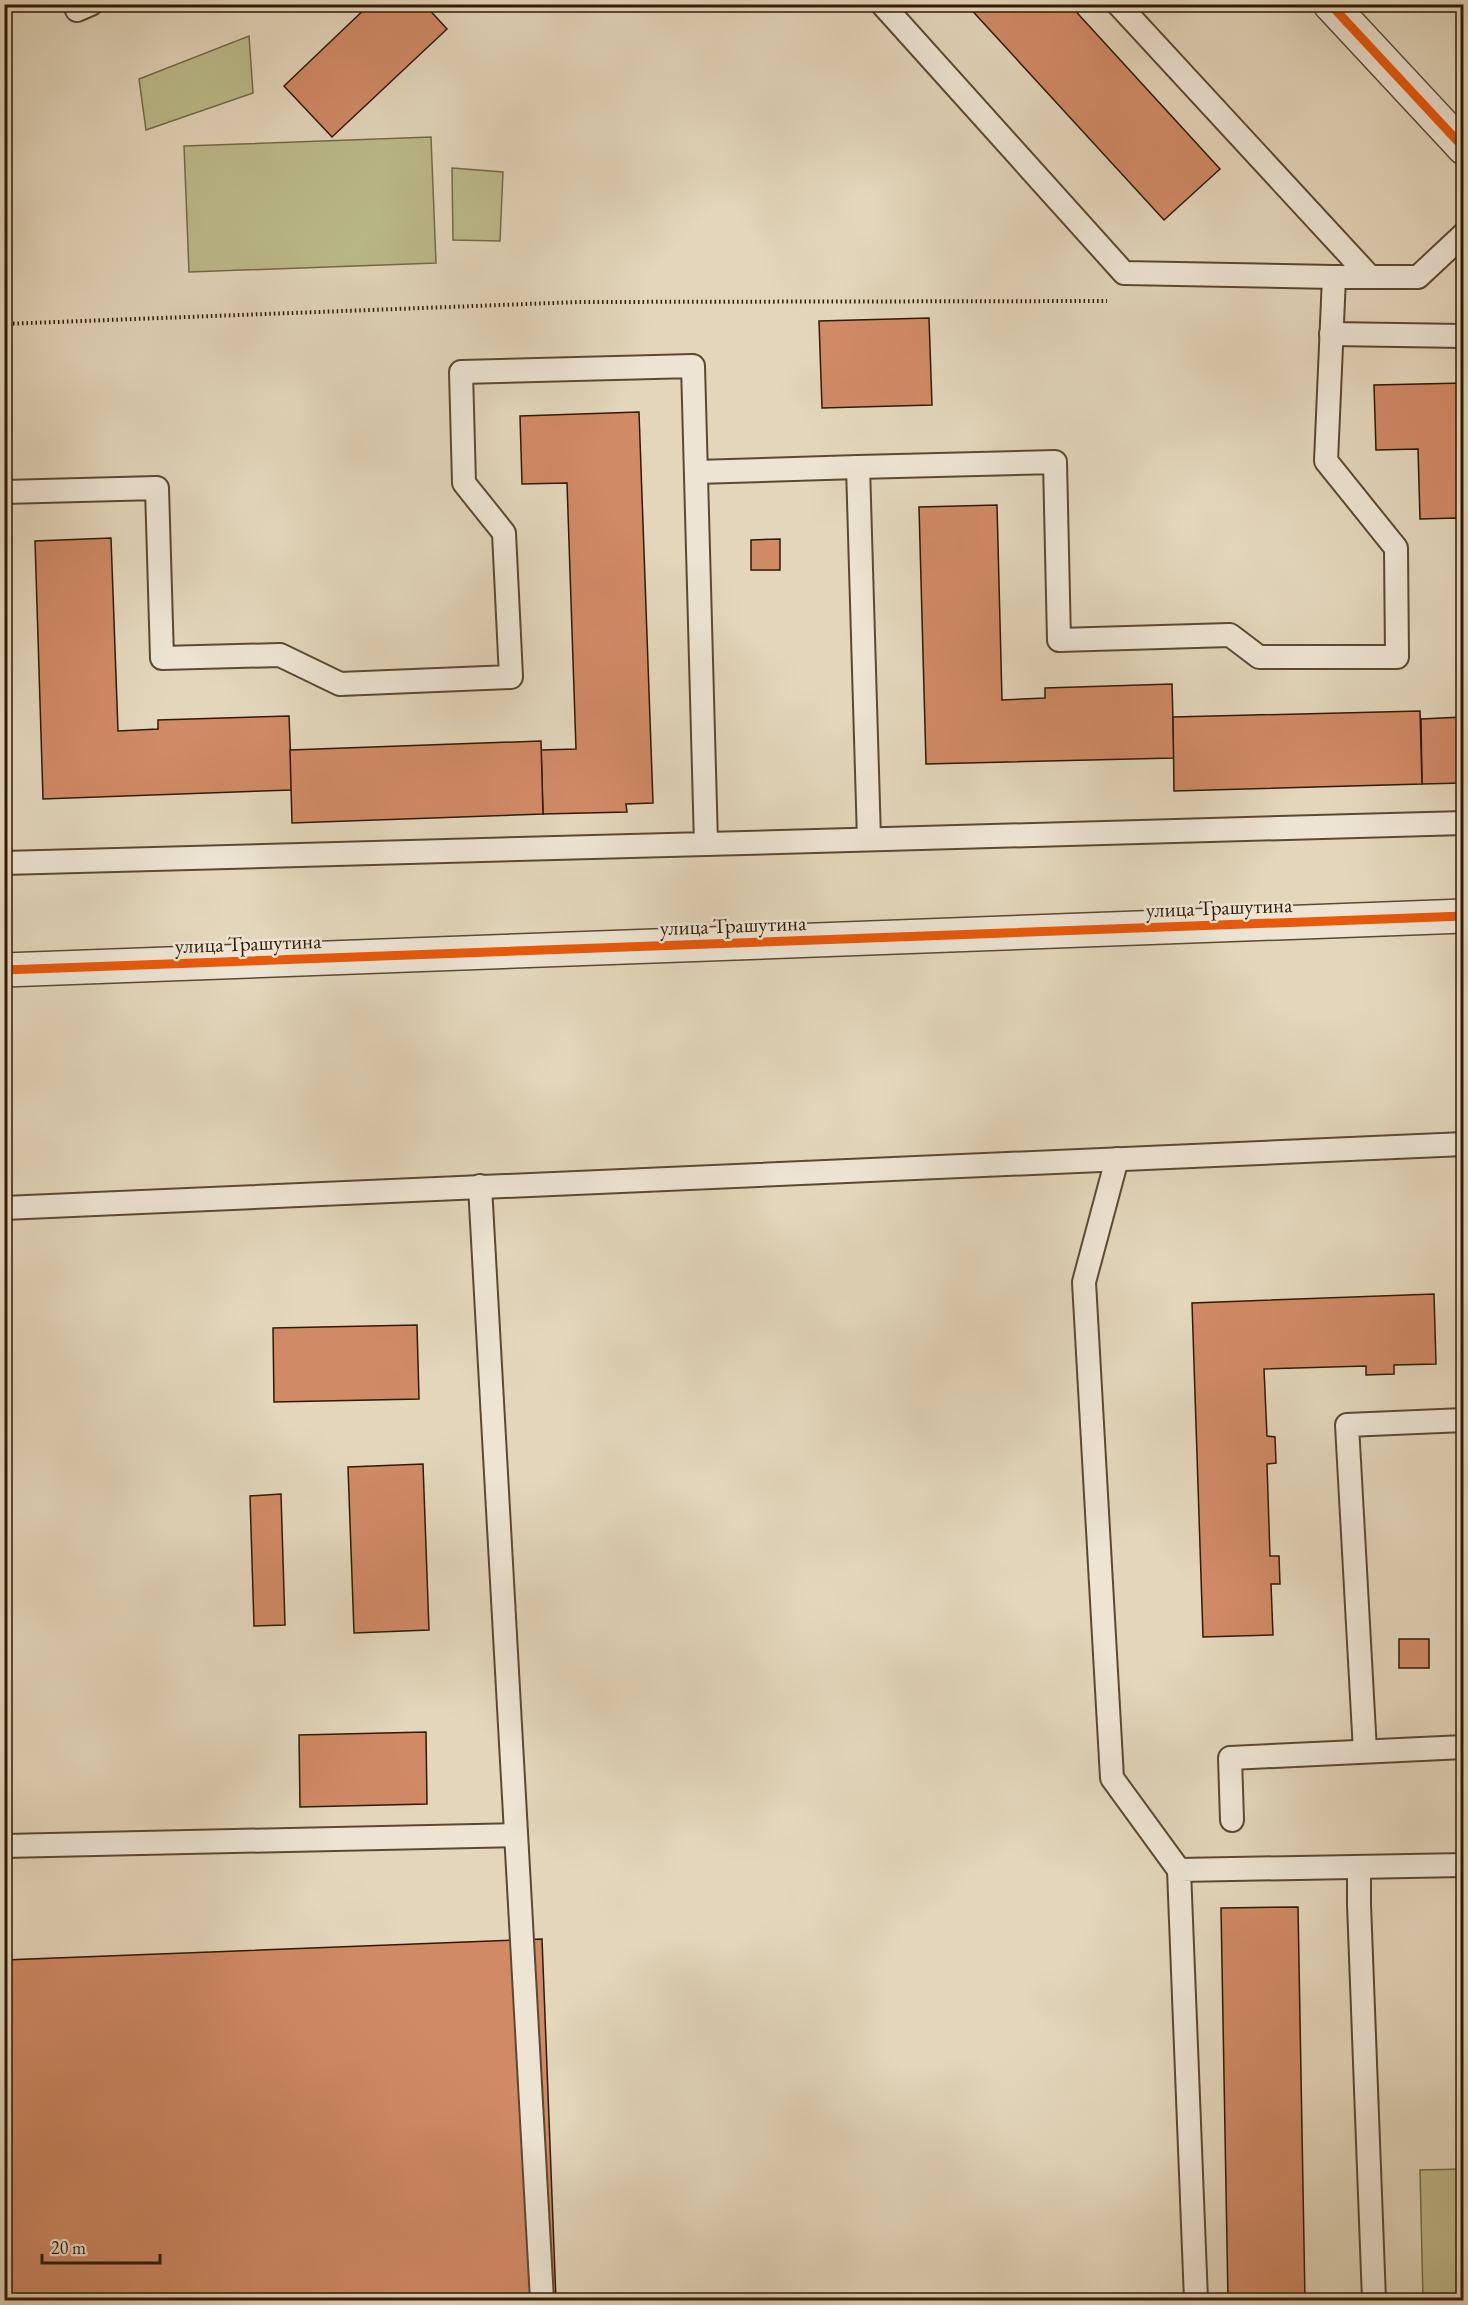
<svg xmlns="http://www.w3.org/2000/svg" width="1468" height="2305" font-family="'EB Garamond',serif">
  <style>
    .green { fill: #bcbb8b; stroke: #766a48; stroke-width: 1.5 }
    .building { fill: #d08a66; stroke: #301a04; stroke-width: 1.5 }
    .lines { fill: none; stroke-linecap: round; stroke-linejoin: round }
    .service-casing { stroke: #5d4932; stroke-width: 26 }
    .minor-casing { stroke: #5d4932; stroke-width: 36 }
    .path { stroke: #301a04; stroke-width: 4; stroke-dasharray: 1.5 3; stroke-linecap: butt }
    .service { stroke: #ede4d3; stroke-width: 22 }
    .minor { stroke: #ede4d3; stroke-width: 33 }
    .cycleway-casing { stroke: #ede4d3; stroke-width: 13 }
    .cycleway { stroke: #e8590c; stroke-width: 9 }
    .labels { text-anchor: middle; dominant-baseline: central; stroke-width: 5; stroke-linejoin: round; paint-order: stroke }
    .street-label { font-size: 21px; fill: #301a04; stroke: #ede4d3 }
  </style>
  <rect width="100%" height="100%" fill="#e3d6bb"/>
  <filter id="stains"><feTurbulence type="fractalNoise" baseFrequency=".00333" numOctaves="4"/><feColorMatrix values="0 0 0 0 .2 0 0 0 0 .09 0 0 0 0 .02 0 0 0 .5 -.17"/></filter>
  <radialGradient id="worn" r=".72"><stop offset=".6" stop-color="#630" stop-opacity="0"/><stop offset="1" stop-color="#630" stop-opacity=".3"/></radialGradient>
  <g class="green">
    <path d="M249 36 253 93 146 130 139 79Z"/>
    <path d="M431 137 436 263 189 272 184 146Z"/>
    <path d="M452 168 503 172 500 241 453 240Z"/>
    <path d="M1463 2169V2300H1423L1420 2170Z"/>
  </g>
  <g class="building">
    <path d="M370 4H424L447 29 332 137 284 86Z"/>
    <path d="M966 4H1069L1220 169 1164 220Z"/>
    <path d="M929 318 932 405 822 408 819 321Z"/>
    <path d="M1464 383V783L1422 784 1421 719 1462 717 1457 518 1420 519 1418 449 1376 450 1374 385Z"/>
    <path d="M639 412 653 803 626 804 627 812 543 814 541 750 576 749 567 483 522 484 520 416Z"/>
    <path d="M997 505 1002 700 1045 698V688L1172 684 1174 758 926 764 919 507Z"/>
    <path d="M111 538 118 731 158 729V720L289 716 292 790 43 799 35 541Z"/>
    <path d="M780 539V570H751V540Z"/>
    <path d="M1420 711 1422 784 1174 791 1173 717Z"/>
    <path d="M541 741 543 814 292 823 290 750Z"/>
    <path d="M1434 1294 1436 1364 1394 1365V1374L1366 1375V1366L1264 1369 1267 1436 1275 1437 1276 1463 1267 1464 1270 1556H1279L1280 1584H1271L1273 1635 1203 1637 1192 1303Z"/>
    <path d="M417 1325 419 1399 274 1402 273 1328Z"/>
    <path d="M423 1464 429 1630 354 1633 348 1467Z"/>
    <path d="M281 1494 285 1625 254 1626 250 1496Z"/>
    <rect x="1399" y="1639" width="30" height="29"/>
    <path d="M426 1732 427 1804 300 1807 299 1735Z"/>
    <path d="M1298 1907 1305 2300H1228L1221 1908Z"/>
    <path d="M542 1939 556 2300H4V1960Z"/>
  </g>
  <g class="lines">
    <defs>
      <g id="service">
        <path d="M75 4 77 10 91 4"/>
        <path d="M882 4 1124 273 1334 277"/>
        <path d="M1118 4 1370 277"/>
        <path d="M1331 334 1464 336"/>
        <path d="M696 472 858 467"/>
        <path d="M4 492 157 488 162 658 280 655 340 684 511 677 504 533 464 483 461 372 693 366 706 844 4 863"/>
        <path d="M869 839 858 467 1055 462 1059 640 1230 635 1259 657H1397L1396 548 1326 461 1334 277H1418L1464 234"/>
        <path d="M706 844 1464 823"/>
        <path d="M1117 1159 1084 1282 1112 1778 1179 1870"/>
        <path d="M480 1186 542 2300"/>
        <path d="M4 1208 1464 1144"/>
        <path d="M1365 1751 1347 1425 1464 1420"/>
        <path d="M1232 1820 1230 1758 1464 1747"/>
        <path d="M4 1846 516 1835"/>
        <path d="M1359 1867V1904L1374 2300"/>
        <path d="M1196 2300 1179 1870 1464 1865"/>
      </g>
      <g id="minor">
        <path d="M1330 4 1464 148"/>
        <path d="M4 970 1464 916"/>
      </g>
    </defs>
    <use href="#service" class="service-casing"/>
    <use href="#minor" class="minor-casing"/>
    <path class="path" d="M4 324 579 302 1107 301"/>
    <use href="#service" class="service"/>
    <use href="#minor" class="minor"/>
    <defs>
      <g id="cycleway">
        <path d="M1330 4 1464 148"/>
        <path d="M4 970 1464 916"/>
      </g>
    </defs>
    <use href="#cycleway" class="cycleway-casing"/>
    <use href="#cycleway" class="cycleway"/>
  </g>
  <g class="labels">
    <g class="street-label">
      <text transform="translate(1219 907) rotate(-2)">улица Трашутина</text>
      <text transform="translate(733 925) rotate(-2)">улица Трашутина</text>
      <text transform="translate(248 943) rotate(-2)">улица Трашутина</text>
    </g>
  </g>
  <rect width="1468" height="2305" fill="none" stroke="#e3d6bb" stroke-width="24"/>
  <rect x="6" y="6" width="1456" height="2293" fill="none" stroke="#301a04" stroke-width="3"/>
  <rect x="12" y="12" width="1444" height="2281" fill="none" stroke="#301a04" stroke-width="1.5"/>
  <path d="M42 2254v9h118v-9" fill="none" stroke="#301a04" stroke-width="3"/>
  <text x="51" y="2254" font-size="18" fill="#301a04" stroke="#ede4d3" stroke-width="4.5" paint-order="stroke">20 m</text>
  <rect width="100%" height="100%" filter="url(#stains)"/>
  <rect width="100%" height="100%" fill="url(#worn)"/>
</svg>
